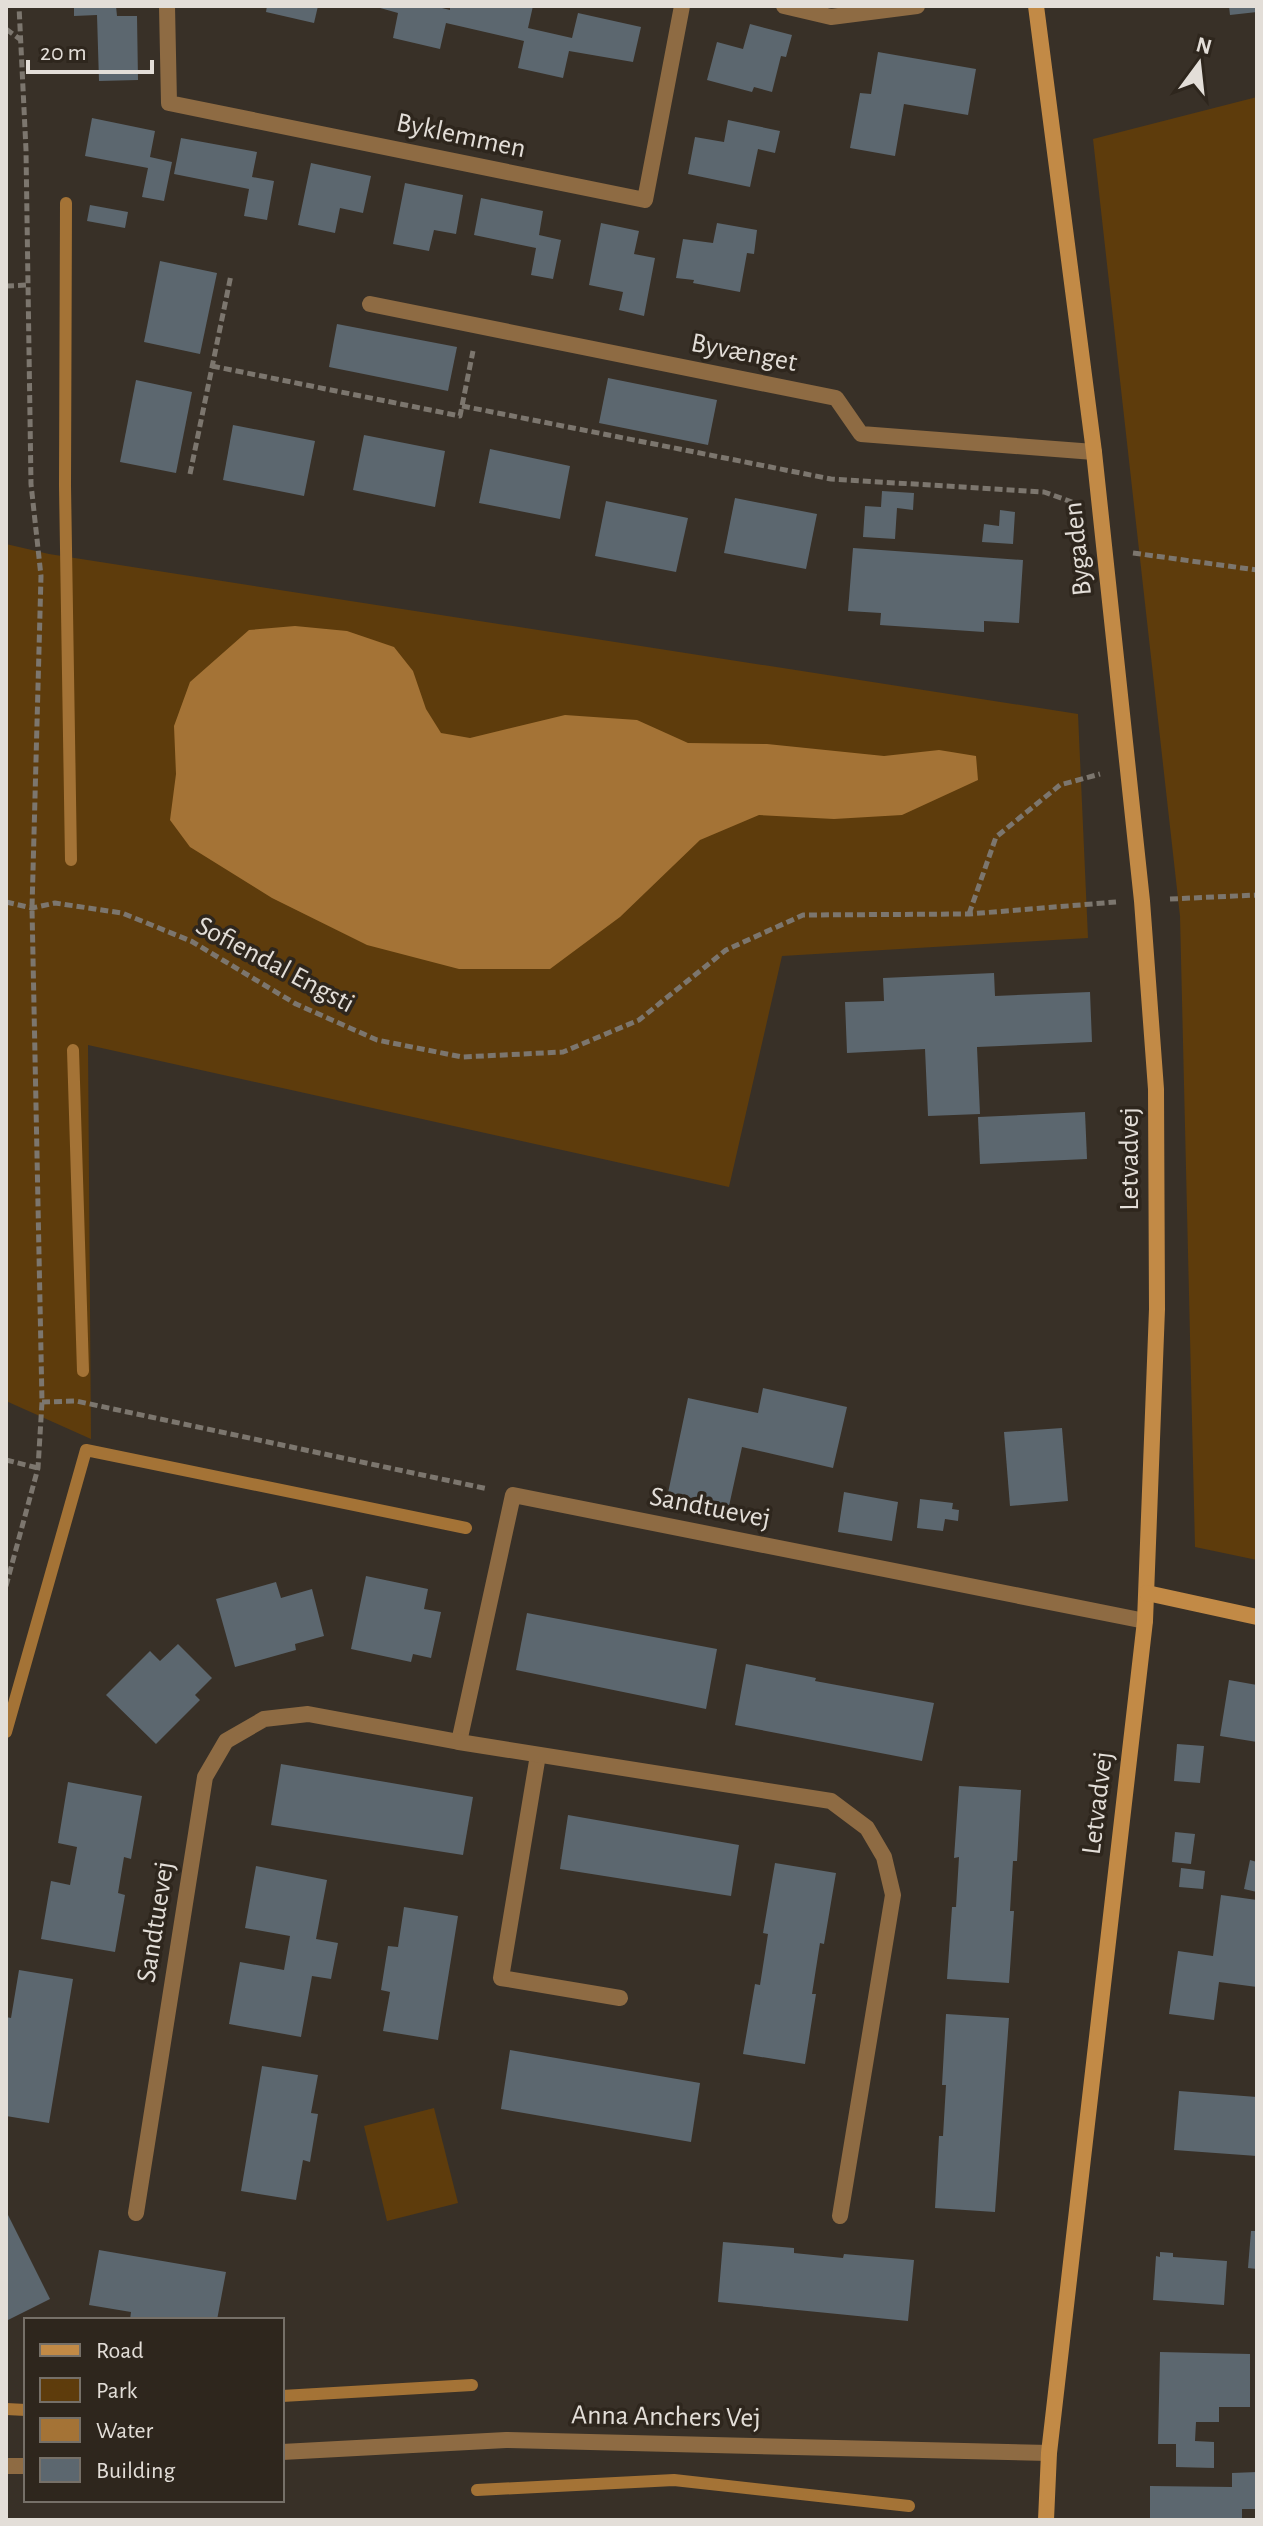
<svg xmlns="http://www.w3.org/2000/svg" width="1263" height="2526" font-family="'Alegreya Sans',sans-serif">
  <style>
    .green { fill: #5e3c0c }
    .water { fill: #a47336 }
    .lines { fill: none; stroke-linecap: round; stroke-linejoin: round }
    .stream { stroke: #a47336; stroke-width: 12 }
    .building { fill: #5c676f }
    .path { stroke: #7c766e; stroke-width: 5; stroke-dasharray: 8 4; stroke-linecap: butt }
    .street { stroke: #8e6b43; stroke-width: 16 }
    .secondary { stroke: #c28a46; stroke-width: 16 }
    .labels { text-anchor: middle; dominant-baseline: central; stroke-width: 7; stroke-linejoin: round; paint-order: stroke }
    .street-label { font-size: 28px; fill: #e3ded8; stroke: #2e261d }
  </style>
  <rect width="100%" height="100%" fill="#383027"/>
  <g class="green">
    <path d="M1257 97V1560L1195 1547 1180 916 1093 139Z"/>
    <path d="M6 544 49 554 1078 714 1088 938 782 956 729 1187 88 1045 91 1439 6 1401Z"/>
    <path d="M434 2108 458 2203 387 2221 364 2126Z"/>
  </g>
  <path class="water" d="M295 626 347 631 394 647 413 671 426 709 441 733 470 738 565 715 637 720 688 743 767 744 884 756 939 750 976 756 978 780 902 815 834 819 759 815 700 840 620 917 550 969H459L367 945 272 898 190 847 170 820 176 774 174 726 190 682 249 630Z"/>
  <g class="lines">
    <g class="stream">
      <path d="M66 203 65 486 71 860"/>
      <path d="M73 1050 83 1371"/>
      <path d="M6 1732 86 1450 466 1528"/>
      <path d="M282 2396 472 2385"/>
      <path d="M6 2409 26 2410"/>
      <path d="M477 2490 674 2480 909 2506"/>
    </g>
  </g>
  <g class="building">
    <path d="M74 6H116L117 16H137L138 80 99 81 97 15 74 16Z"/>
    <path d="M267 6H318L314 23 266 12Z"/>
    <path d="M373 6H434L450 10V6H533L528 28 572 38 578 13 641 27 633 62 569 51 563 78 518 68 524 41 446 23 440 49 393 38 398 13Z"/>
    <path d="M1229 6H1257V12L1230 15Z"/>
    <path d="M750 24 792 35 786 57 781 56 772 92 754 87 752 92 707 80 717 42 743 49Z"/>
    <path d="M878 52 976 69 968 115 904 104 895 156 850 148 860 93 871 94Z"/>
    <path d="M92 118 155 131 150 157 172 162 164 201 142 197 148 168 85 156Z"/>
    <path d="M728 120 780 131 775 153 758 149 750 187 688 174 695 137 724 142Z"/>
    <path d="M181 138 257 152 252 177 274 181 267 220 244 216 249 189 174 174Z"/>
    <path d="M311 163 371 176 363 213 340 208 335 233 298 225Z"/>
    <path d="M405 183 463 195 456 234 434 230 429 251 393 244Z"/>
    <path d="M481 198 543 211 539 235 561 240 553 279 531 275 536 248 474 235Z"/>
    <path d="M90 205 128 212 125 228 87 221Z"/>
    <path d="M601 223 639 231 634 254 655 258 644 316 619 310 623 292 589 285Z"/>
    <path d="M717 223 757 230 754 254 747 253 740 292 693 283 694 280 676 278 683 239 713 243Z"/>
    <path d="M160 261 217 273 200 354 144 342Z"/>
    <path d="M337 324 457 347 448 391 329 367Z"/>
    <path d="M608 378 717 400 708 445 599 423Z"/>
    <path d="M136 380 192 392 176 473 120 462Z"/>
    <path d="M233 425 315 441 304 496 223 480Z"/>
    <path d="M364 435 445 451 435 507 353 490Z"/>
    <path d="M490 449 570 466 560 519 479 503Z"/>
    <path d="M882 491 914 493 913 510 897 508 895 539 863 537 865 506 881 507Z"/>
    <path d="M735 498 817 514 806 569 724 553Z"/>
    <path d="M606 501 688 518 676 572 595 556Z"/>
    <path d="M1000 510 1015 512 1013 544 982 542 984 524 999 526Z"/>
    <path d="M853 548 1023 560 1019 623 984 621V632L880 625 881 613 848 611Z"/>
    <path d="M994 973 995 996 1090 992 1092 1042 977 1047 980 1114 928 1116 925 1049 847 1053 845 1002 884 1001 883 978Z"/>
    <path d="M1085 1112 1087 1159 980 1164 978 1117Z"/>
    <path d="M763 1388 847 1407 833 1468 742 1447 729 1506 668 1493 688 1398 758 1413Z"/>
    <path d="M1062 1428 1068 1501 1010 1506 1004 1432Z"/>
    <path d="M844 1492 898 1502 892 1541 838 1532Z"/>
    <path d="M920 1499 953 1503 952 1509 959 1510 958 1521 945 1519 943 1531 917 1528Z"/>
    <path d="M366 1576 428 1589 424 1609 441 1612 431 1658 413 1654 411 1662 351 1649Z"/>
    <path d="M276 1582 281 1598 312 1589 324 1636 295 1644 296 1650 235 1667 216 1599Z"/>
    <path d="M527 1613 717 1649 706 1709 516 1670Z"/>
    <path d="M178 1644 212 1678 195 1695 200 1700 156 1744 106 1695 150 1651 160 1661Z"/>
    <path d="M746 1664 816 1678 815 1681 934 1703 922 1761 735 1725Z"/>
    <path d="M1229 1680 1257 1685V1742L1220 1736Z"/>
    <path d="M1177 1744 1204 1746 1200 1783 1174 1781Z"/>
    <path d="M281 1764 473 1797 463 1855 271 1825Z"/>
    <path d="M68 1782 142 1796 131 1859 124 1857 118 1893 125 1895 115 1952 41 1939 51 1881 70 1885 77 1847 58 1843Z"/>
    <path d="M959 1786 1021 1790 1017 1861H1013L1010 1911H1014L1009 1983 947 1979 952 1907H956L959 1857 954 1858Z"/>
    <path d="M568 1815 739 1845 731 1896 560 1869Z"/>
    <path d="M1175 1832 1195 1834 1191 1864 1172 1862Z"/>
    <path d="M1250 1860 1257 1862V1892L1244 1889Z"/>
    <path d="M775 1863 836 1873 824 1944 820 1943 812 1994H816L805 2064 743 2054 755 1984 760 1985 768 1934 763 1933Z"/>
    <path d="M256 1866 327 1880 316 1939 338 1943 331 1979 312 1976 301 2037 229 2024 240 1962 284 1970 290 1936 245 1928Z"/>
    <path d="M1181 1868 1205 1871 1203 1889 1179 1887Z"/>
    <path d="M1221 1895 1257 1900V1987L1219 1982 1214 2020 1169 2014 1178 1951 1213 1956Z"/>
    <path d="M404 1907 458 1916 438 2040 383 2031 390 1992 381 1990 388 1946 398 1947Z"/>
    <path d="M19 1970 73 1979 49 2123 6 2116V2017L11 2018Z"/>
    <path d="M946 2014 1009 2018 995 2212 935 2208 939 2136H943L946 2085H942Z"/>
    <path d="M510 2050 700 2083 691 2142 501 2109Z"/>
    <path d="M262 2066 318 2075 311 2113 318 2114 310 2162 303 2160 296 2200 241 2191Z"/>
    <path d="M1179 2091 1257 2097V2156L1174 2150Z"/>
    <path d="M6 2211 50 2299 6 2321Z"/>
    <path d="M1251 2231H1257V2269L1248 2268Z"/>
    <path d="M723 2242 794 2248V2253L843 2258 844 2254 914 2260 908 2321 718 2302Z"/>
    <path d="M99 2250 226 2272 217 2320H130L131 2312 89 2305Z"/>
    <path d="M1160 2252 1173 2253V2257L1227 2261 1224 2305 1153 2300 1156 2256 1160 2257Z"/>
    <path d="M1160 2352 1250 2354V2407H1219V2422H1196L1195 2441 1214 2442V2468L1176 2467V2444H1158Z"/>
    <path d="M1257 2472V2509H1242V2520H1150V2486L1232 2487V2473Z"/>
  </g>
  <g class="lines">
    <g class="path">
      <path d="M6 29 21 40"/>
      <path d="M6 286 28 285"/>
      <path d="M212 366 460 416 473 351"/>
      <path d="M462 406 831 479 1044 492 1072 502"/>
      <path d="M190 474 231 275"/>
      <path d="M1133 553 1257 570"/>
      <path d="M1170 899 1257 895"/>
      <path d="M6 902 32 908 55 903 122 913 191 941 296 1004 377 1040 462 1057 563 1052 639 1020 726 950 803 915 969 914 1116 902"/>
      <path d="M969 914 996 837 1060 785 1100 774"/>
      <path d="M42 1402 76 1401 488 1489"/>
      <path d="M6 1460 38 1468"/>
      <path d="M6 1586 38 1468 42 1402 32 908 41 576 31 484 26 150 19 6"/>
    </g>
    <g class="street">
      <path d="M167 6 169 103 645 200 682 6"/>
      <path d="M784 6 831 17 917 6"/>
      <path d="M370 304 836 398 861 434 1094 452"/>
      <path d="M459 1742 513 1495 1145 1621"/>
      <path d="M538 1755 501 1978 620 1998"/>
      <path d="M136 2213 205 1777 226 1741 264 1719 308 1714 459 1742 831 1801 867 1828 884 1857 893 1895 840 2216"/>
      <path d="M282 2452 506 2440 1049 2453"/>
      <path d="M6 2466H26"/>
    </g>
    <g class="secondary">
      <path d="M1036 6 1094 452 1142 901 1156 1089 1157 1309 1145 1621 1049 2453 1046 2520"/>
      <path d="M1147 1593 1257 1617"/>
    </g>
  </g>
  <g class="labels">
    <g class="street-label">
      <text transform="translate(461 136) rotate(12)">Byklemmen</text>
      <text transform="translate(744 353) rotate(11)">Byvænget</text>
      <text transform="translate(1078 549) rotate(-96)">Bygaden</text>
      <text transform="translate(275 965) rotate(28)">Sofiendal Engsti</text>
      <text transform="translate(1130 1159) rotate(-90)">Letvadvej</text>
      <text transform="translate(710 1508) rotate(11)">Sandtuevej</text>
      <text transform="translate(1098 1803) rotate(-83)">Letvadvej</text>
      <text transform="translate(156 1922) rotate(-81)">Sandtuevej</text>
      <text transform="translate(666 2417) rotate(1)">Anna Anchers Vej</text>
    </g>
  </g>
  <rect width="1263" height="2526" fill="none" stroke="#e3ded8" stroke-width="16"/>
  <rect x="24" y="2318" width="260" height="184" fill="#2e261d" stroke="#767068" stroke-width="2"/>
  <rect x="40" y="2344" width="40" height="12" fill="#c28a46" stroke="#767068" stroke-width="2"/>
  <text x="96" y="2358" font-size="24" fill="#e3ded8">Road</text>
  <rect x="40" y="2378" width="40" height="24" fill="#5e3c0c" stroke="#767068" stroke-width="2"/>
  <text x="96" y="2398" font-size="24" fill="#e3ded8">Park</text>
  <rect x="40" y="2418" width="40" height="24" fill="#a47336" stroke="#767068" stroke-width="2"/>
  <text x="96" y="2438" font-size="24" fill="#e3ded8">Water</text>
  <rect x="40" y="2458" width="40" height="24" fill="#5c676f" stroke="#767068" stroke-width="2"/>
  <text x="96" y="2478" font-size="24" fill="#e3ded8">Building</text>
  <g transform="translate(1199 64) rotate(15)" stroke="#2e261d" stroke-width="6" paint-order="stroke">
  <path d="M0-6L14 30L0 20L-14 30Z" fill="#e3ded8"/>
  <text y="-12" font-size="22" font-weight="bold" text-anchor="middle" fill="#e3ded8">N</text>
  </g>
  <path d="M28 60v12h124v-12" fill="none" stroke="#e3ded8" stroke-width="4"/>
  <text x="40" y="60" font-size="24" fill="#e3ded8" stroke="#2e261d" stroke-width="6" paint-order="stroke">20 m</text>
</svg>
